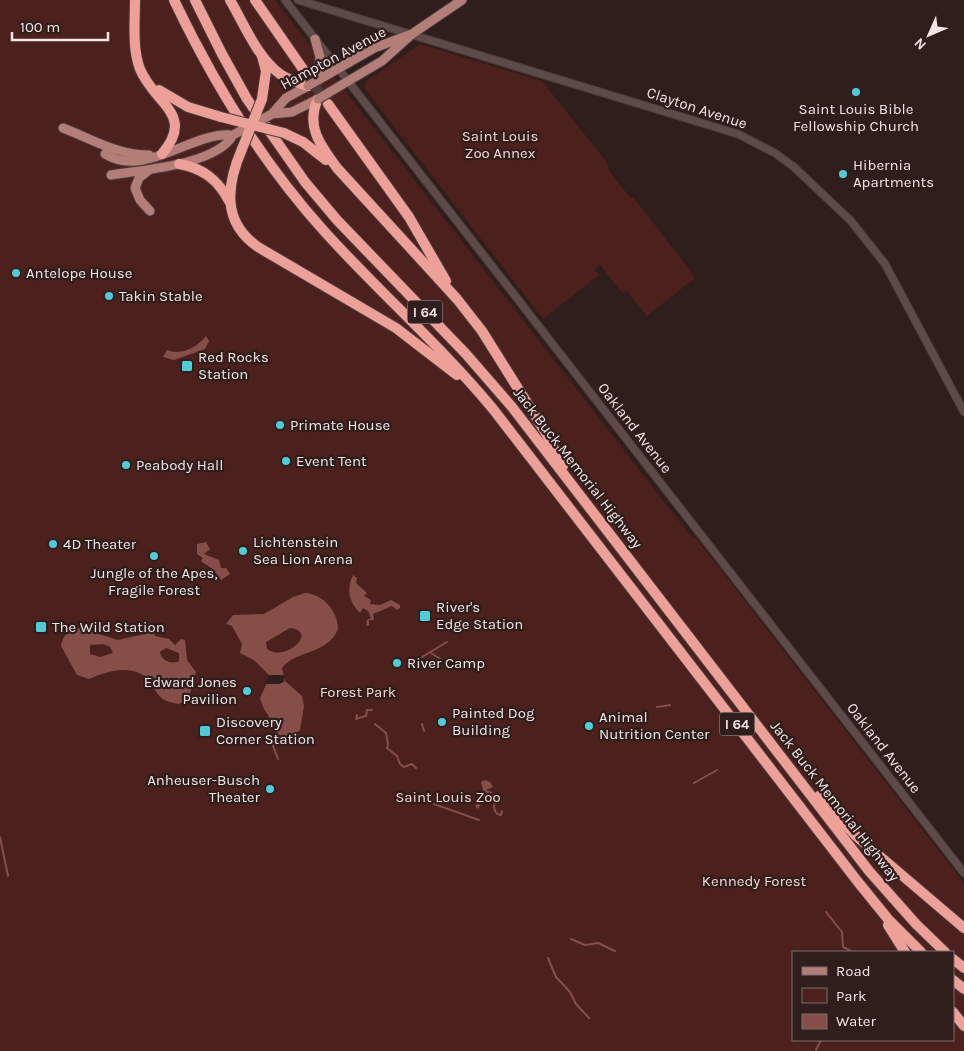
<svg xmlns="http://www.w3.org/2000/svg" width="964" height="1051" font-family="Karla,sans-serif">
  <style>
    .green { fill: #4b201d; fill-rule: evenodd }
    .water { fill: #854e49; fill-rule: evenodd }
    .pier { fill: #2f1e1c }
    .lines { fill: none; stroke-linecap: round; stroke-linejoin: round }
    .stream { stroke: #854e49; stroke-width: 2 }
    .motorway-tunnel { stroke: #4c3c3a; stroke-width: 10; stroke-dasharray: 10 5; stroke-linecap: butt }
    .tertiary-casing { stroke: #4b3c3b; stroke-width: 9 }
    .primary-casing { stroke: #4b3c3b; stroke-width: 11 }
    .motorway-casing { stroke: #4b3c3b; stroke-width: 12 }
    .tertiary { stroke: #5e4a48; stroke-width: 7 }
    .primary { stroke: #b47e78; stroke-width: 9 }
    .motorway { stroke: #eda098; stroke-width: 10 }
    .primary-bridge-casing { stroke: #4b3c3b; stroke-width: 11; stroke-linecap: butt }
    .motorway-bridge-casing { stroke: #4b3c3b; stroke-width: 12; stroke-linecap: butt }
    .primary-bridge { stroke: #b47e78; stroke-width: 9 }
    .motorway-bridge { stroke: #eda098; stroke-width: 10 }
    .poi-dot { fill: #52cbd9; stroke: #2f1e1c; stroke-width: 2 }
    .labels { text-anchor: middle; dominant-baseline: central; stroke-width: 4.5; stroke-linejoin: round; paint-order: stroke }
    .shield { fill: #2f1e1c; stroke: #b8a9a8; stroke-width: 1 }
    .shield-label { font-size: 14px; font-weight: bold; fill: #f2e5e4 }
    .street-label { font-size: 15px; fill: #f2e5e4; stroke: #2f1e1c }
    .poi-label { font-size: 15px; fill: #f2e5e4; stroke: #2f1e1c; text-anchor: start }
    .park-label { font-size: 15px; fill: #fad5d1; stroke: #2f1e1c }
  </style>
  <rect width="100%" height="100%" fill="#2f1e1c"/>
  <g class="green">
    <path d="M0 0H275L617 441 621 444 623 449 690 535 696 538 964 883V1051H0ZM793 952H953V1040H793Z"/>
    <path d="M420 44 542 81 606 161 610 172 630 197 634 198 693 274 694 279 643 319 646 315 627 291 622 293 600 265 595 270 599 275 543 319 364 88 366 81Z"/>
  </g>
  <g class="water">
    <path d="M206 336 209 341 205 349 174 360 163 357 167 350C180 356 198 347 206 336Z"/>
    <path d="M206 542 210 549 204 554 219 560 221 568H226L230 574 221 580 214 570 201 561 203 558 197 554V544Z"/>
    <path d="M353 575 357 578 356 583 367 593 364 596 371 600 370 604 380 605 391 600 400 605V608L397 610 392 606 373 614 374 620H369V625L366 626 367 620 371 618 368 611 363 608 360 613C349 602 346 589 353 575Z"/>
    <path d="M305 593C323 594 338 611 338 629 329 654 296 650 282 668L285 681 302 696 304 706 300 730 282 745 276 740 274 725 263 707 260 698 270 676 254 660 240 653 242 644 232 626 226 624 233 615 264 614 293 597ZM290 628C319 631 286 663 267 649L266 642Z"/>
    <path d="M79 628 118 640 154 632 155 636 169 639 175 645 181 639 185 640 187 660 196 672 189 698 179 704C159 701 159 695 150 682 136 662 106 671 89 679L77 675 61 646C62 636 69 630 79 628ZM103 644 110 647 113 653 100 657 90 654V645ZM166 648 179 653V661C171 665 161 660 160 652Z"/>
    <path d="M485 780 490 782 493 787 486 790 492 792 488 803 482 802 478 809 475 806 484 794 481 782Z"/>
  </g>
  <path class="pier" d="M269 675H285L286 677 284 678V682L279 684H265Z"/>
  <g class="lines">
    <g class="stream">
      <path d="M303 556 304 558"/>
      <path d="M431 653 442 660"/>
      <path d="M422 657 447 642"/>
      <path d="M657 707 670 705"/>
      <path d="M357 715 356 719 366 716 367 710H372"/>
      <path d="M375 724 386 733 388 744 387 748 397 756 400 764 404 767 412 764 416 768"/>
      <path d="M422 724 424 731"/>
      <path d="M277 741 273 746 278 759"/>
      <path d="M694 783 717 770"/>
      <path d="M491 798 495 801C493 807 494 814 501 815L502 811"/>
      <path d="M434 804 479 820"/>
      <path d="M0 837 8 876"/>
      <path d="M826 912 842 932 843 947 853 952"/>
      <path d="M571 939 585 945 598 943 615 951"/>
      <path d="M548 958 556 977 570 992 576 1004 589 1018"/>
      <path d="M816 1050 821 1040"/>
    </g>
    <path class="motorway-tunnel" d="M305 72 327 103"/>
    <defs>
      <g id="tertiary">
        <path d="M285 0 964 873"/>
        <path d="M298 0 738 134 775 153 794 167 851 221 885 264 964 412"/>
      </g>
      <g id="primary">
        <path d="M315 39 320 57 318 80"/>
        <path d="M318 80 374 48 412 34 462 0"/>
        <path d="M328 93 382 61 411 35"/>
        <path d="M272 114 292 112 318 99"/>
        <path d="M272 114 286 98 308 86"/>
        <path d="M63 128C92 139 117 155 149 155"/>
        <path d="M105 154C145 179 192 131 233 135 217 165 141 170 111 175"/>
        <path d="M149 170 139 178 135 188 140 200 150 211"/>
      </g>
      <g id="motorway">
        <path d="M135 0C135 23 132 48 140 69 154 104 196 114 162 154"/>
        <path d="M174 0C214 84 261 161 324 231 379 292 441 346 493 409L858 882 888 919 921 952"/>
        <path d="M195 0 222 54 247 99 305 182 337 220 466 354 512 407 869 871 916 924 945 952"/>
        <path d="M230 0C244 24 257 57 280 74 288 80 299 83 308 86"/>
        <path d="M255 0 305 72"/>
        <path d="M262 56 266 71 262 99"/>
        <path d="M159 90 188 107 221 117"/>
        <path d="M318 99C305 126 321 146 337 168L457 299 482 331 544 430 563 466"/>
        <path d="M328 104 409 217 446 281"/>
        <path d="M284 133 303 142 326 160"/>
        <path d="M242 149C226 186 222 222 258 247L396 328 457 375"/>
        <path d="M179 164C203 168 218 180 229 201"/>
        <path d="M819 796 856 836 964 928"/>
        <path d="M888 925 905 952"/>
        <path d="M953 959 964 968"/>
        <path d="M953 980 964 989"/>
        <path d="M953 1012 964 1026"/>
      </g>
    </defs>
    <use href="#tertiary" class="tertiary-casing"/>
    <use href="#primary" class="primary-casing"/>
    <use href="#motorway" class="motorway-casing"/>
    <use href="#tertiary" class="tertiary"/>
    <use href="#primary" class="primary"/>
    <use href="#motorway" class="motorway"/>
    <defs>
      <g id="primary-bridge">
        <path d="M308 86 318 80"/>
        <path d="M318 99 328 93"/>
        <path d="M233 135 272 114"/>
      </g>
      <g id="motorway-bridge">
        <path d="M221 117 284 133"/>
        <path d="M242 149 262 99"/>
      </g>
    </defs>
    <use href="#primary-bridge" class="primary-bridge-casing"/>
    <use href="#motorway-bridge" class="motorway-bridge-casing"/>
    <use href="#primary-bridge" class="primary-bridge"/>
    <use href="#motorway-bridge" class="motorway-bridge"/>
  </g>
  <g class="poi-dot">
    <circle cx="856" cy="92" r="5"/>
    <circle cx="843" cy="174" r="5"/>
    <circle cx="16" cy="273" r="5"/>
    <circle cx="109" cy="296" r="5"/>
    <rect x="181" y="360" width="12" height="12" rx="2.5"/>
    <circle cx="280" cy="425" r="5"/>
    <circle cx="286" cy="461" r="5"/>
    <circle cx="126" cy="465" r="5"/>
    <circle cx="53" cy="544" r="5"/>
    <circle cx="243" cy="551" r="5"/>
    <circle cx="154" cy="556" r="5"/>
    <rect x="419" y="610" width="12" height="12" rx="2.5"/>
    <rect x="35" y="621" width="12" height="12" rx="2.5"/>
    <circle cx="397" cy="663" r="5"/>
    <circle cx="247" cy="691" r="5"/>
    <circle cx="442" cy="722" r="5"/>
    <circle cx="589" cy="726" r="5"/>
    <rect x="199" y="725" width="12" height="12" rx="2.5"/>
    <circle cx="270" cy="789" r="5"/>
  </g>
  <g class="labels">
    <g class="shield">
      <rect x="407.5" y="300.5" width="35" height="23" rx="4"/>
      <rect x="719.5" y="712.5" width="35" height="23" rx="4"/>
    </g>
    <g class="shield-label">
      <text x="425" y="312">I 64</text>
      <text x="737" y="724">I 64</text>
    </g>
    <g class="street-label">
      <text transform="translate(333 58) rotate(-28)">Hampton Avenue</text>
      <text transform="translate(697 108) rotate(18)">Clayton Avenue</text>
      <text transform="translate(635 428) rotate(52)">Oakland Avenue</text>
      <text transform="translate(578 468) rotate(52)">Jack Buck Memorial Highway</text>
      <text transform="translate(884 748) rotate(52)">Oakland Avenue</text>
      <text transform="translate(835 801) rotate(52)">Jack Buck Memorial Highway</text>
    </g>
    <g class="poi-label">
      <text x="856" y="109" text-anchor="middle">Saint Louis Bible<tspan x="856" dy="17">Fellowship Church</tspan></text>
      <text x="853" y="165">Hibernia<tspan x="853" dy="17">Apartments</tspan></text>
      <text x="26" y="273">Antelope House</text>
      <text x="119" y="296">Takin Stable</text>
      <text x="198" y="357">Red Rocks<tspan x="198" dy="17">Station</tspan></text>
      <text x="290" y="425">Primate House</text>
      <text x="296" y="461">Event Tent</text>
      <text x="136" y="465">Peabody Hall</text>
      <text x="253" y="542">Lichtenstein<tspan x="253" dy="17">Sea Lion Arena</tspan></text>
      <text x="63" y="544">4D Theater</text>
      <text x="154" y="573" text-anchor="middle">Jungle of the Apes,<tspan x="154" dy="17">Fragile Forest</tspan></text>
      <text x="436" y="607">River's<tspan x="436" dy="17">Edge Station</tspan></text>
      <text x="52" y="627">The Wild Station</text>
      <text x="407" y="663">River Camp</text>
      <text x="237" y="682" text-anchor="end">Edward Jones<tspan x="237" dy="17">Pavilion</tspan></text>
      <text x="452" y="713">Painted Dog<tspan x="452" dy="17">Building</tspan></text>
      <text x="599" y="717">Animal<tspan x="599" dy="17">Nutrition Center</tspan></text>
      <text x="216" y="722">Discovery<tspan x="216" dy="17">Corner Station</tspan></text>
      <text x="260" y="780" text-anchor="end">Anheuser-Busch<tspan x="260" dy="17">Theater</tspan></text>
    </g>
    <g class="park-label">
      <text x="500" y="136">Saint Louis<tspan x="500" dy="17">Zoo Annex</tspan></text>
      <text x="358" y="692">Forest Park</text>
      <text x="448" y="797">Saint Louis Zoo</text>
      <text x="754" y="881">Kennedy Forest</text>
    </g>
  </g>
  <rect x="792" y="951" width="162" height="90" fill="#2f1e1c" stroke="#7d6e6c"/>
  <rect x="802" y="967" width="25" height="8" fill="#b47e78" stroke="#7d6e6c"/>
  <text x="836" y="976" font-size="15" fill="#f2e5e4">Road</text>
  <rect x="802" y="988" width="25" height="15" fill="#4b201d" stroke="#7d6e6c"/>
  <text x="836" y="1001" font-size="15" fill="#f2e5e4">Park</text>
  <rect x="802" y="1014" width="25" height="15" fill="#854e49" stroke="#7d6e6c"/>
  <text x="836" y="1026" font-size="15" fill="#f2e5e4">Water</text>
  <g transform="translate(929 35) rotate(225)" stroke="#2f1e1c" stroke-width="4" paint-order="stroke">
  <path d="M0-4L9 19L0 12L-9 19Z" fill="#f2e5e4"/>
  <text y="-8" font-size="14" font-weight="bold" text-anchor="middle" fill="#f2e5e4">N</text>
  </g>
  <path d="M12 32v8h96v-8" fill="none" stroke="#f2e5e4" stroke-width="2.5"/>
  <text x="20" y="32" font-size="15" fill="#f2e5e4" stroke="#2f1e1c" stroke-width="4" paint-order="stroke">100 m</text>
</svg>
